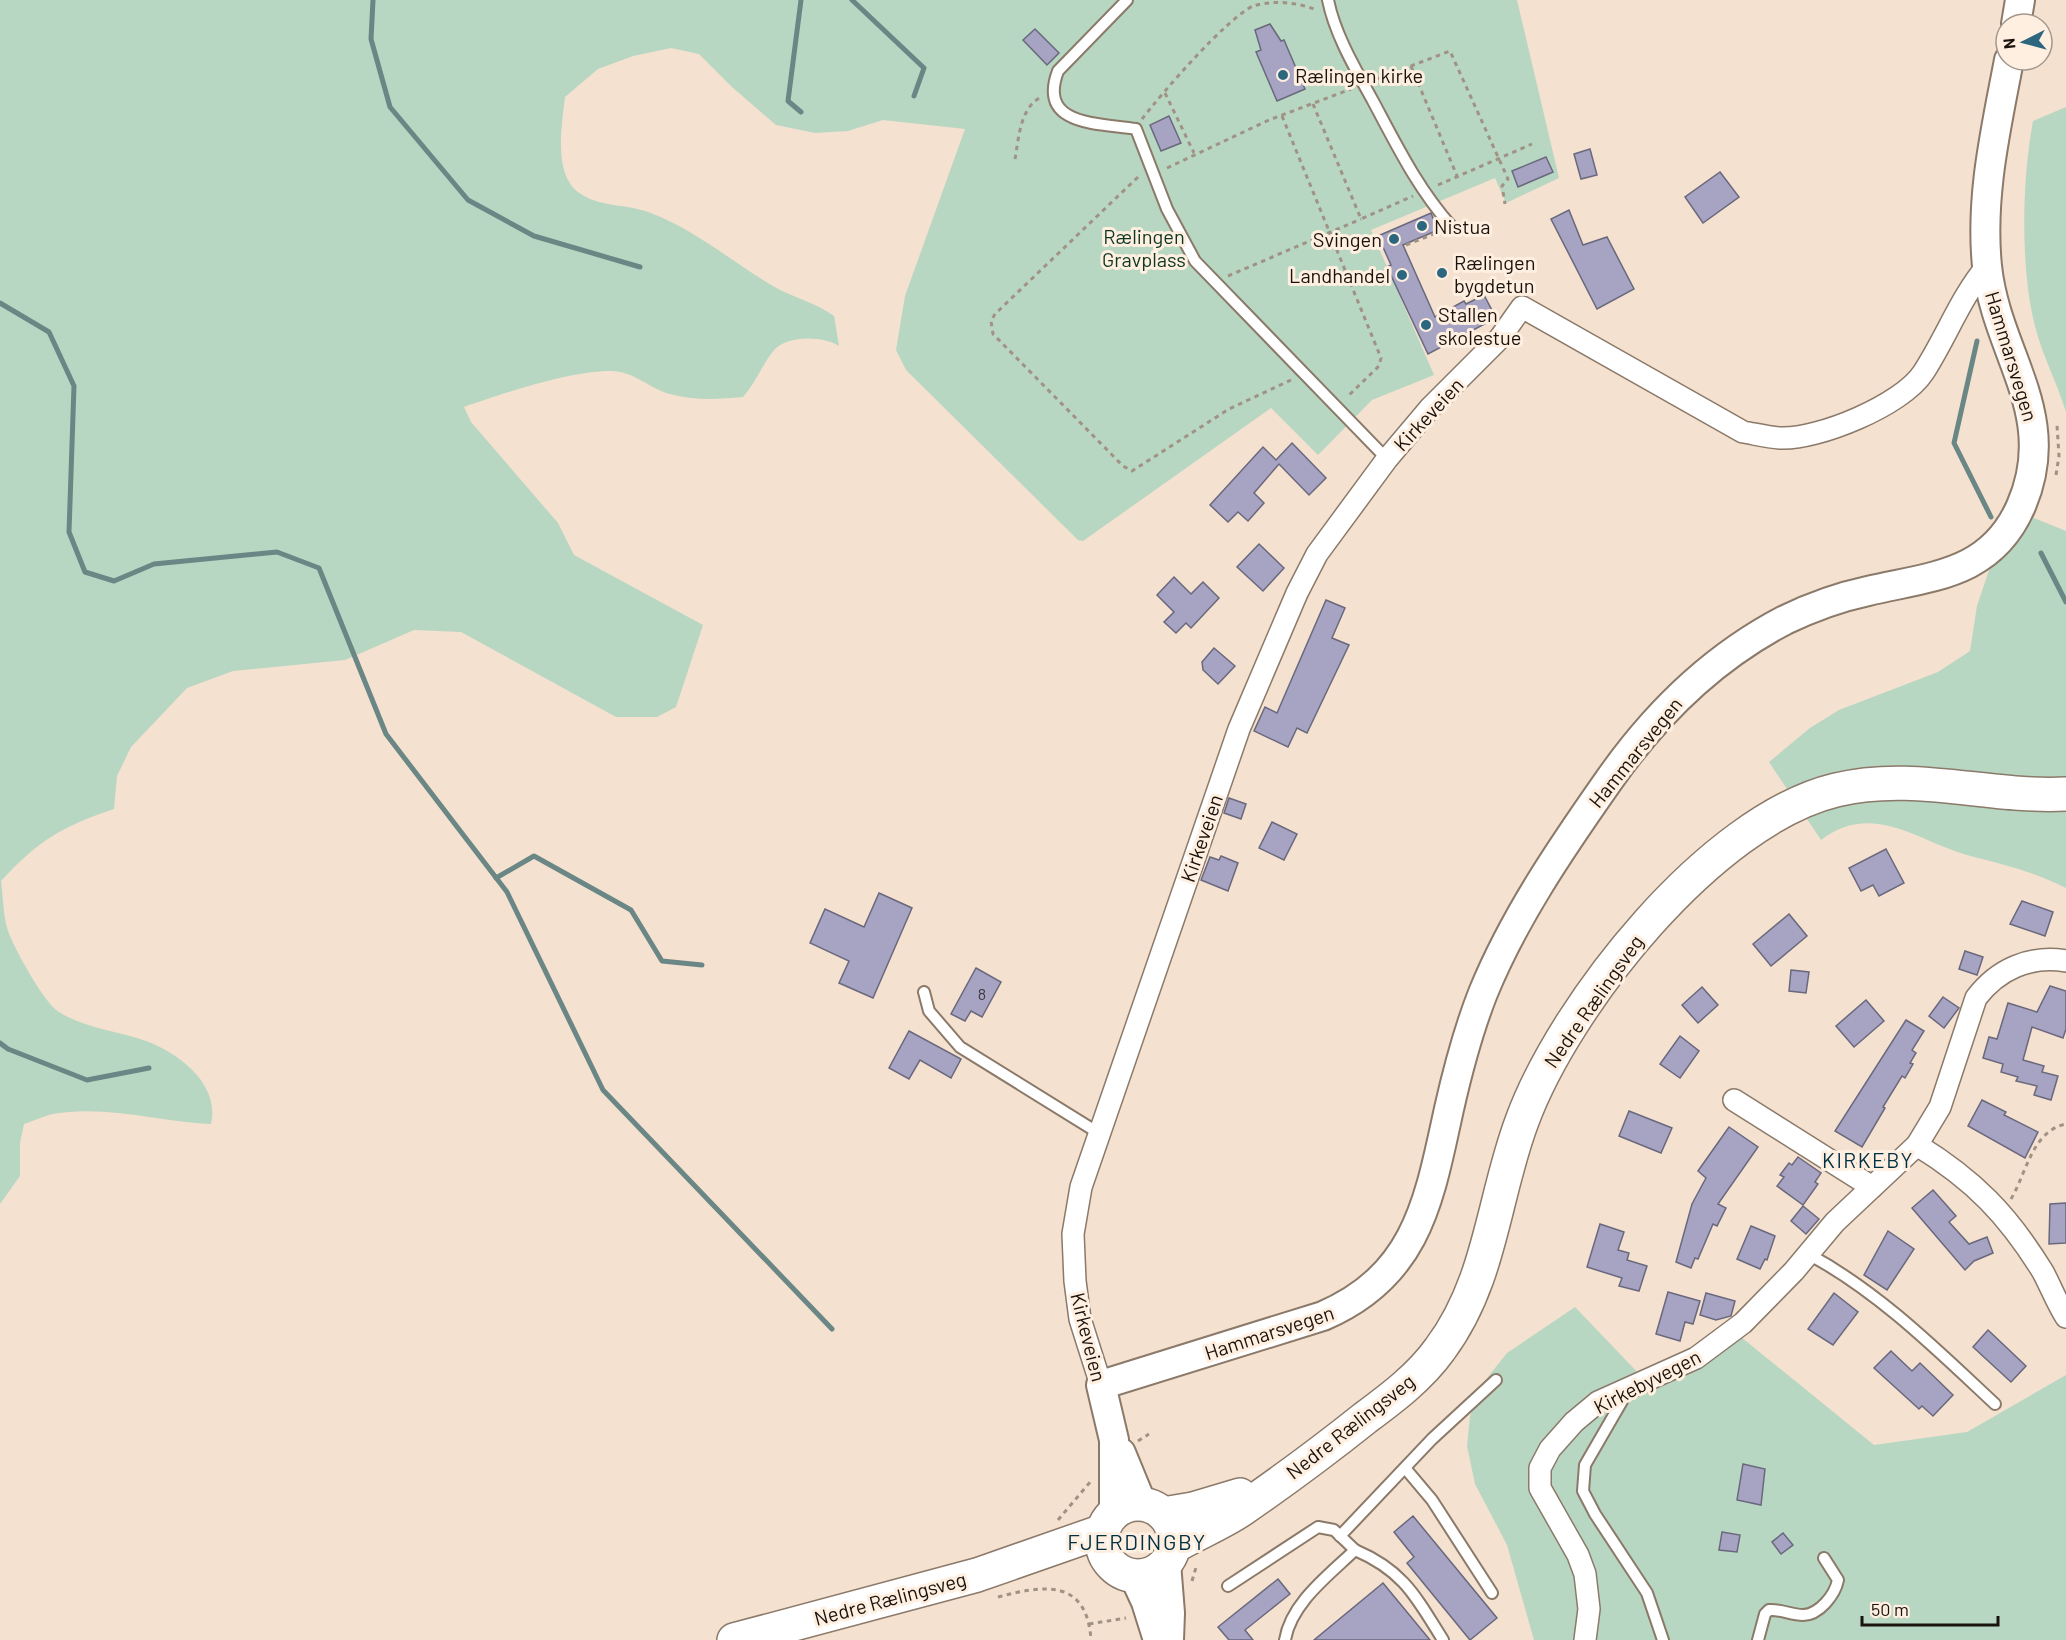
<svg xmlns="http://www.w3.org/2000/svg" width="2066" height="1640" font-family="Barlow,sans-serif">
  <style>
    .green { fill: #b7d7c2 }
    .lines { fill: none; stroke-linecap: round; stroke-linejoin: round }
    .stream { stroke: #6a8685; stroke-width: 5 }
    .building { fill: #a6a3c3; stroke: #6a687d; stroke-width: 1.5 }
    .lane-casing { stroke: #8b7969; stroke-width: 14 }
    .street-casing { stroke: #8b7969; stroke-width: 24 }
    .secondary-casing { stroke: #8b7969; stroke-width: 32 }
    .primary-casing { stroke: #8b7969; stroke-width: 36 }
    .path { stroke: #a09284; stroke-width: 3; stroke-dasharray: 4.5 4.5; stroke-linecap: butt }
    .lane { stroke: #fff; stroke-width: 10 }
    .street { stroke: #fff; stroke-width: 21 }
    .secondary { stroke: #fff; stroke-width: 28 }
    .primary { stroke: #fff; stroke-width: 33 }
    .poi-dot { fill: #2d667f; stroke: #ffefe0; stroke-width: 2 }
    .labels { text-anchor: middle; dominant-baseline: central; stroke-width: 6; stroke-linejoin: round; paint-order: stroke }
    .number-label { font-size: 16px; fill: #3d373a }
    .poi-label { font-size: 20px; fill: #1a130d; stroke: #ffefe0; text-anchor: start }
    .park-label { font-size: 20px; fill: #0c3722; stroke: #ffefe0 }
    .street-label { font-size: 20px; fill: #1a130d; stroke: #ffefe0 }
    .neighbourhood-label { font-size: 21px; letter-spacing: 1.5px; fill: #003144; stroke: #ffefe0 }
    .quarter-label { font-size: 22px; letter-spacing: 1.5px; fill: #003144; stroke: #ffefe0 }
  </style>
  <rect width="100%" height="100%" fill="#f4e1cf"/>
  <g class="green">
    <path d="M0 0H1517L1559 178 1506 203 1495 178 1371 230 1434 375 1372 400 1318 455 1271 408 1083 541 1078 540 906 370 896 350 905 296 965 129 883 120 848 131 815 133 776 125 732 87 699 54 671 48 633 56 598 69 565 97C562 123 553 173 578 192 597 207 626 204 648 212 693 228 732 262 773 286 793 298 815 302 834 316L839 346C824 336 789 335 775 349 764 361 756 383 743 397 719 399 694 401 670 394 650 389 634 371 611 371 569 371 504 393 464 407L471 422 558 523 574 555 703 625 676 707 657 717H616L461 632 414 630 345 660 233 671 187 688 131 747 117 776 114 809C61 827 39 840 1 881 3 896 3 916 8 931 14 948 44 1003 59 1012 83 1027 111 1030 137 1038 172 1048 221 1081 211 1124 161 1122 110 1106 60 1113 48 1114 36 1120 24 1124L20 1143V1176L0 1204Z"/>
    <path d="M2066 107V412C2057 382 2042 355 2035 326 2020 267 2022 180 2033 121Z"/>
    <path d="M2014 510 2066 531V888C2030 870 2004 865 1967 855 1916 840 1872 801 1821 840L1769 762 1810 728 1839 710 1938 672 1970 651 1977 606 1991 564 1996 517Z"/>
    <path d="M1575 1307 1641 1376 1736 1333 1874 1445 1967 1432 2066 1375V1640H1534L1507 1545 1475 1484 1467 1446 1470 1416 1484 1382 1507 1353Z"/>
  </g>
  <g class="lines">
    <g class="stream">
      <path d="M373 0 371 39 390 107 468 200 534 236 640 267"/>
      <path d="M801 0 788 101 801 112"/>
      <path d="M852 0 924 68 914 96"/>
      <path d="M0 303 49 332 74 386 69 532 85 572 114 581 154 564 277 552 319 568 386 734 507 892 603 1090 832 1329"/>
      <path d="M1977 341 1954 443 1991 517"/>
      <path d="M2041 553 2066 602"/>
      <path d="M496 878 534 856 631 910 662 961 702 965"/>
      <path d="M0 1043 8 1049 87 1080 149 1068"/>
    </g>
  </g>
  <g class="building">
    <path d="M1270 24 1281 41 1284 40 1305 89 1277 101 1256 52 1261 50 1255 30Z"/>
    <path d="M1035 29 1059 53 1047 65 1023 40Z"/>
    <path d="M1169 116 1181 143 1161 151 1150 125Z"/>
    <path d="M1590 149 1597 175 1581 179 1574 154Z"/>
    <path d="M1546 157 1553 172 1518 187 1512 171Z"/>
    <path d="M1720 172 1739 197 1703 223 1685 197Z"/>
    <path d="M1569 210 1583 245 1607 237 1634 289 1597 309 1551 219Z"/>
    <path d="M1431 213 1438 230 1403 245 1435 317 1464 301 1466 304 1484 295 1496 318 1428 354 1387 267 1391 265 1378 236Z"/>
    <path d="M1292 443 1326 478 1309 495 1279 464 1254 493 1264 503 1248 521 1238 512 1228 522 1210 505 1263 447 1276 460Z"/>
    <path d="M1259 544 1284 568 1263 591 1237 567Z"/>
    <path d="M1174 577 1191 594 1203 582 1219 598 1191 628 1186 623 1176 633 1164 622 1174 612 1157 595Z"/>
    <path d="M1326 600 1345 608 1332 638 1349 645 1307 733 1297 728 1288 747 1254 731 1265 707 1277 713Z"/>
    <path d="M1214 648 1235 666 1218 684 1203 670 1202 662Z"/>
    <path d="M1229 798 1246 804 1241 819 1224 813Z"/>
    <path d="M1272 822 1297 834 1284 860 1259 848Z"/>
    <path d="M1886 849 1904 883 1879 896 1873 885 1861 891 1849 868Z"/>
    <path d="M1221 856 1238 863 1228 891 1201 880 1210 857 1219 860Z"/>
    <path d="M879 893 912 908 873 998 839 983 849 961 810 943 825 909 864 927Z"/>
    <path d="M2022 901 2053 912 2045 936 2010 924Z"/>
    <path d="M1789 914 1807 936 1771 966 1753 944Z"/>
    <path d="M1965 951 1983 957 1977 975 1959 969Z"/>
    <path d="M976 968 1001 982 982 1017 971 1011 965 1021 951 1014Z"/>
    <path d="M1791 970 1809 972 1806 993 1789 991Z"/>
    <path d="M2050 986 2066 991V1029L2063 1038 2032 1027 2023 1060 2044 1066 2042 1072 2058 1076 2051 1100 2034 1095 2037 1086 2016 1081 2018 1077 2001 1072 2003 1064 1983 1058 1989 1037 1997 1039 2008 1003 2037 1012Z"/>
    <path d="M1702 987 1718 1005 1698 1023 1682 1005Z"/>
    <path d="M1943 997 1959 1008 1944 1028 1929 1016Z"/>
    <path d="M1866 1000 1884 1021 1854 1047 1836 1026Z"/>
    <path d="M1906 1020 1924 1031 1912 1050 1916 1053 1910 1063 1913 1064 1905 1078 1902 1076 1883 1107 1885 1108 1862 1147 1835 1131Z"/>
    <path d="M909 1031 961 1059 951 1078 920 1060 909 1079 889 1068Z"/>
    <path d="M1680 1036 1699 1051 1680 1078 1660 1064Z"/>
    <path d="M1982 1100 2006 1112 2004 1115 2038 1132 2025 1158 1968 1126Z"/>
    <path d="M1629 1111 1672 1128 1661 1153 1619 1136Z"/>
    <path d="M1729 1127 1758 1147 1718 1204 1726 1208 1717 1226 1713 1224 1698 1259 1695 1258 1691 1268 1676 1262 1692 1204 1706 1178 1698 1171Z"/>
    <path d="M1798 1157 1821 1173 1815 1182 1818 1184 1803 1205 1777 1186 1784 1177 1780 1175 1789 1163 1792 1165Z"/>
    <path d="M1933 1190 1956 1216 1949 1222 1969 1244 1987 1237 1993 1253 1974 1261 1965 1270 1912 1208Z"/>
    <path d="M2066 1203V1243L2049 1244 2050 1204Z"/>
    <path d="M1803 1206 1819 1219 1806 1234 1791 1221Z"/>
    <path d="M1600 1224 1624 1232 1618 1250 1629 1253 1627 1260 1647 1266 1639 1291 1619 1286 1622 1278 1587 1267Z"/>
    <path d="M1751 1226 1775 1236 1767 1260 1765 1259 1760 1269 1737 1259Z"/>
    <path d="M1888 1231 1914 1249 1887 1290 1864 1275Z"/>
    <path d="M1668 1292 1700 1301 1693 1324 1685 1322 1680 1341 1656 1334Z"/>
    <path d="M1706 1293 1735 1301 1731 1316 1716 1320 1700 1315Z"/>
    <path d="M1834 1293 1858 1312 1833 1345 1808 1329Z"/>
    <path d="M1988 1330 2026 1366 2011 1382 1973 1347Z"/>
    <path d="M1891 1351 1912 1371 1920 1363 1953 1395 1933 1416 1922 1406 1919 1409 1874 1368Z"/>
    <path d="M1743 1464 1765 1469 1761 1505 1737 1500Z"/>
    <path d="M1413 1516 1497 1618 1470 1640 1407 1563 1414 1557 1394 1532Z"/>
    <path d="M1722 1532 1740 1535 1737 1552 1719 1550Z"/>
    <path d="M1783 1533 1793 1545 1781 1554 1772 1542Z"/>
    <path d="M1278 1579 1290 1594 1245 1630 1253 1640H1229L1218 1627Z"/>
    <path d="M1383 1583 1430 1640H1314Z"/>
  </g>
  <g class="lines">
    <defs>
      <g id="lane">
        <path d="M1127 0 1058 71C1037 127 1100 123 1136 129L1167 209 1195 261 1387 459"/>
        <path d="M1328 0C1335 35 1356 70 1373 101 1397 146 1418 189 1452 227"/>
        <path d="M924 992 929 1011 960 1047 1097 1132"/>
        <path d="M1810 1255C1880 1293 1937 1350 1995 1404"/>
        <path d="M1629 1389 1585 1465 1583 1491 1595 1514 1647 1593 1663 1640"/>
        <path d="M1405 1468 1432 1500 1492 1593"/>
        <path d="M1340 1536 1432 1439 1496 1380"/>
        <path d="M1228 1586 1318 1527 1334 1530 1355 1550"/>
        <path d="M1285 1640C1291 1603 1329 1575 1355 1550 1404 1571 1416 1597 1443 1640"/>
        <path d="M1758 1640 1765 1614 1769 1610C1781 1609 1791 1615 1803 1615 1819 1615 1835 1595 1838 1580L1824 1558"/>
      </g>
      <g id="street">
        <path d="M1734 1100 1872 1187"/>
        <path d="M1917 1145C1974 1180 2008 1215 2043 1272 2051 1287 2057 1303 2066 1317"/>
        <path d="M1101 1385 1080 1319 1075 1281 1073 1234 1081 1187 1239 729 1297 593 1317 554 1387 459 1430 408 1500 338 1522 307 1743 432C1755 434 1767 437 1780 438 1818 440 1902 405 1923 373 1946 338 1960 298 1987 266"/>
        <path d="M1585 1640 1589 1609 1585 1574 1578 1555 1540 1488V1468L1550 1449 1574 1422 1598 1402 1696 1358 1743 1323 1794 1271 1835 1222 1917 1145 1940 1107 1976 998C1998 969 2030 955 2066 961"/>
      </g>
      <g id="secondary">
        <path d="M2016 24 2020 0"/>
        <path d="M1121 1453 1142 1504"/>
        <path d="M1114 1513V1440L1101 1385 1323 1316C1418 1275 1429 1200 1449 1109 1458 1069 1468 1031 1483 993 1514 917 1562 847 1609 780 1656 713 1712 658 1785 620 1812 607 1840 597 1868 591 1932 576 1991 575 2021 506 2061 414 1996 354 1987 266 1980 196 1996 129 2009 60"/>
        <path d="M1166 1563 1170 1613 1169 1640"/>
        <path d="M1134 1576 1146 1602 1158 1640"/>
      </g>
      <g id="primary">
        <circle cx="1138" cy="1540" r="36"/>
        <path d="M1163 1514 1193 1509 1240 1495"/>
        <path d="M1173 1547C1195 1534 1220 1524 1241 1510 1283 1481 1325 1450 1365 1418 1392 1398 1420 1377 1440 1349 1491 1281 1493 1198 1522 1121 1565 1004 1711 820 1836 790 1914 771 1988 798 2066 794"/>
        <path d="M734 1640 977 1575 1103 1531"/>
      </g>
    </defs>
    <use href="#lane" class="lane-casing"/>
    <use href="#street" class="street-casing"/>
    <use href="#secondary" class="secondary-casing"/>
    <use href="#primary" class="primary-casing"/>
    <g class="path">
      <path d="M1411 66 1457 176"/>
      <path d="M1377 79 1450 51 1508 179 1502 186 1505 204"/>
      <path d="M1165 93 1194 153"/>
      <path d="M1313 104 1361 219 1413 196"/>
      <path d="M1282 116 1381 358 1379 366 1347 397"/>
      <path d="M1142 119C1162 93 1226 19 1253 6 1272 0 1298 2 1316 10"/>
      <path d="M1015 159C1019 137 1020 108 1041 97"/>
      <path d="M1167 168 1269 120 1351 89"/>
      <path d="M1138 177 995 314 991 321 993 334 1123 466 1132 471 1229 409 1291 380"/>
      <path d="M1438 185 1532 144"/>
      <path d="M1406 245 1439 232"/>
      <path d="M1228 276 1361 219"/>
      <path d="M2056 475 2059 456 2057 425"/>
      <path d="M2011 1199C2027 1172 2032 1131 2066 1124"/>
      <path d="M1138 1441 1149 1434"/>
      <path d="M1058 1520 1091 1481"/>
      <path d="M1192 1581 1197 1564"/>
      <path d="M998 1597C1043 1585 1087 1578 1091 1640"/>
      <path d="M1089 1624 1126 1618"/>
    </g>
    <use href="#lane" class="lane"/>
    <use href="#street" class="street"/>
    <use href="#secondary" class="secondary"/>
    <use href="#primary" class="primary"/>
  </g>
  <g class="poi-dot">
    <circle cx="1283" cy="75" r="6"/>
    <circle cx="1422" cy="226" r="6"/>
    <circle cx="1394" cy="239" r="6"/>
    <circle cx="1442" cy="273" r="6"/>
    <circle cx="1402" cy="275" r="6"/>
    <circle cx="1426" cy="325" r="6"/>
  </g>
  <g class="labels">
    <g class="number-label">
      <text x="982" y="993">8</text>
    </g>
    <g class="poi-label">
      <text x="1295" y="75">Rælingen kirke</text>
      <text x="1434" y="226">Nistua</text>
      <text x="1382" y="239" text-anchor="end">Svingen</text>
      <text x="1454" y="262">Rælingen<tspan x="1454" dy="23">bygdetun</tspan></text>
      <text x="1390" y="275" text-anchor="end">Landhandel</text>
      <text x="1438" y="314">Stallen<tspan x="1438" dy="23">skolestue</tspan></text>
    </g>
    <g class="park-label">
      <text x="1144" y="236">Rælingen<tspan x="1144" dy="23">Gravplass</tspan></text>
    </g>
    <g class="street-label">
      <text transform="translate(2012 356) rotate(73)">Hammarsvegen</text>
      <text transform="translate(1428 414) rotate(-47)">Kirkeveien</text>
      <text transform="translate(1635 752) rotate(-51)">Hammarsvegen</text>
      <text transform="translate(1201 838) rotate(-71)">Kirkeveien</text>
      <text transform="translate(1593 1001) rotate(-55)">Nedre Rælingsveg</text>
      <text transform="translate(1269 1332) rotate(-18)">Hammarsvegen</text>
      <text transform="translate(1089 1337) rotate(76)">Kirkeveien</text>
      <text transform="translate(1647 1381) rotate(-27)">Kirkebyvegen</text>
      <text transform="translate(1350 1426) rotate(-38)">Nedre Rælingsveg</text>
      <text transform="translate(890 1598) rotate(-15)">Nedre Rælingsveg</text>
    </g>
    <g class="neighbourhood-label">
      <text x="1868" y="1159">KIRKEBY</text>
    </g>
    <g class="quarter-label">
      <text x="1137" y="1541">FJERDINGBY</text>
    </g>
  </g>
  <g transform="translate(2024 42) rotate(264)"><circle r="28" fill="#ffefe0" stroke="#a3978c" stroke-width="1.5"/>
  <path d="M0-4.5L10 22L0 15L-10 22Z" fill="#2d667f"/>
  <text y="-9" font-size="16" font-weight="bold" text-anchor="middle" fill="#1a130d">N</text>
  </g>
  <path d="M1862 1616v9h136v-9" fill="none" stroke="#1a130d" stroke-width="3"/>
  <text x="1871" y="1616" font-size="18" fill="#1a130d" stroke="#ffefe0" stroke-width="4.5" paint-order="stroke">50 m</text>
</svg>
